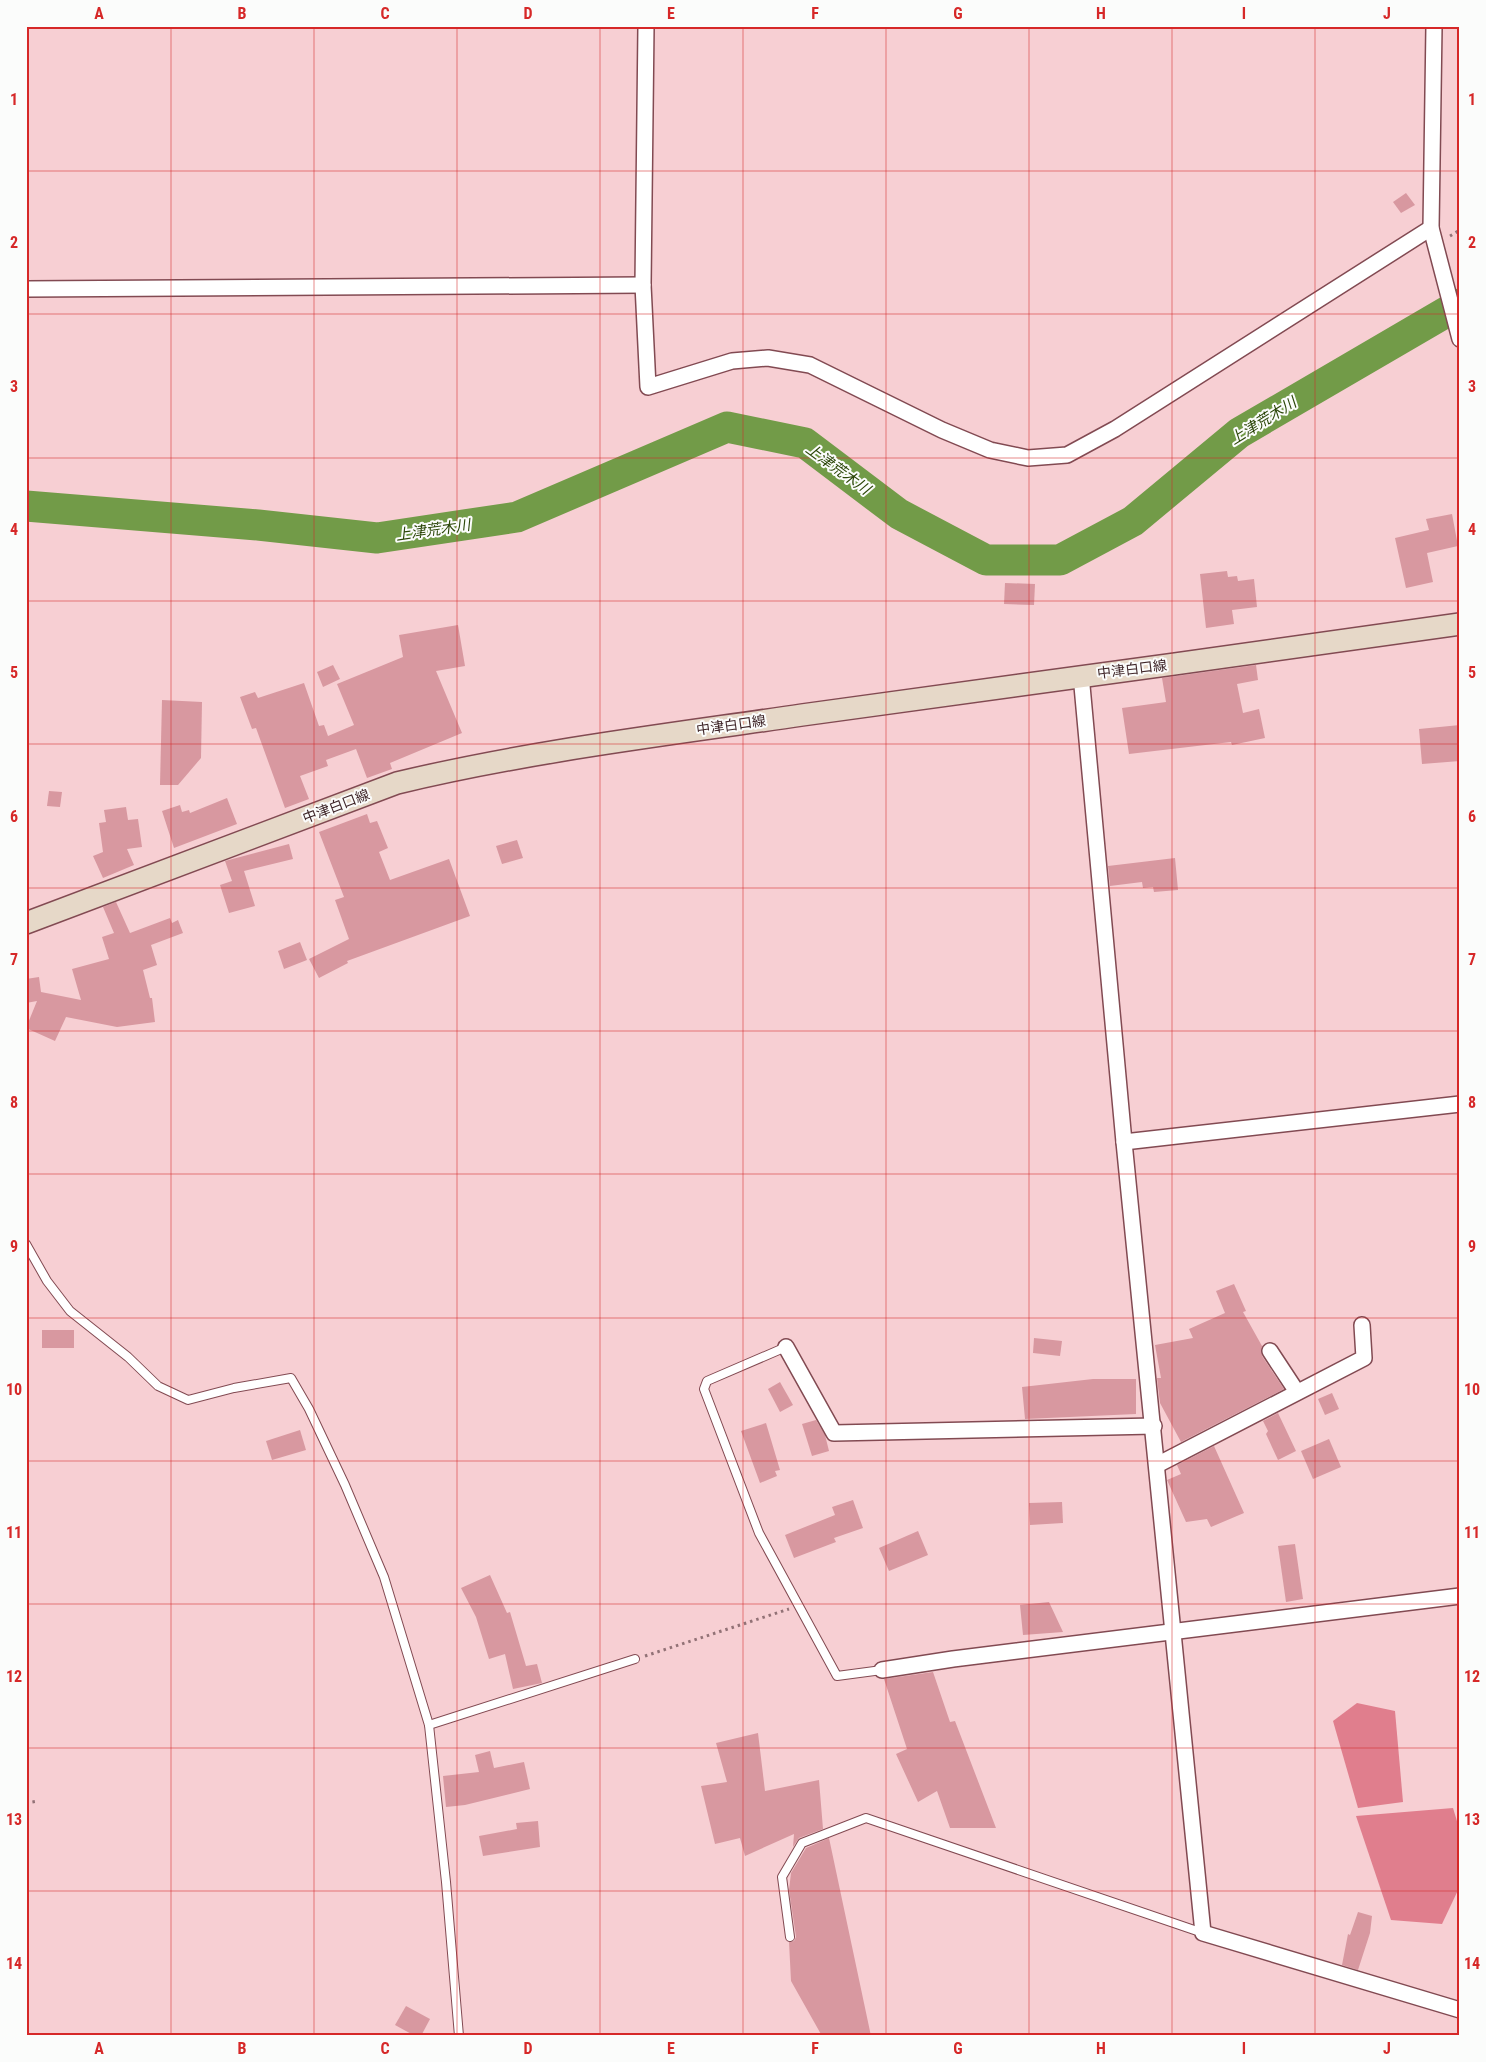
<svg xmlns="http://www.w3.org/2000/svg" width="1486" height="2062" font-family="'Roboto Condensed','Noto Sans JP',sans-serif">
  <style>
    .forest { fill: #e07e8d }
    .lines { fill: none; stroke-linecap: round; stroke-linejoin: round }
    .river { stroke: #729b48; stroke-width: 31 }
    .building { fill: #d898a0 }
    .lane-casing { stroke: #824a52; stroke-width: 10 }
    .street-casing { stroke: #824a52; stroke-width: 18 }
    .secondary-casing { stroke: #824a52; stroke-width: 24 }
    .path { stroke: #927276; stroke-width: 3; stroke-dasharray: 2.5 4; stroke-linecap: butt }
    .lane { stroke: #fff; stroke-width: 8 }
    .street { stroke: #fff; stroke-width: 15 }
    .secondary { stroke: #e6d8c8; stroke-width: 21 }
    .grid { fill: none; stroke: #d62828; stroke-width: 1; stroke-opacity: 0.55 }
    .labels { text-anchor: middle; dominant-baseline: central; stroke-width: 4; stroke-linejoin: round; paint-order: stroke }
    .street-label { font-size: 14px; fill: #3f2629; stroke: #fbfcfb }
    .water-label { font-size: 15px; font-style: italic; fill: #2b4608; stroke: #fbfcfb }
    .neatline { fill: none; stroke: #d62828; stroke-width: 2 }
    .grid-label { font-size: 16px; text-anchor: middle; font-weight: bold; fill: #d62828 }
  </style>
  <rect width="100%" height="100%" fill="#f7cfd3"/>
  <g class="forest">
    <path d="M1357 1703 1395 1711 1403 1802 1358 1808 1333 1721Z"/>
    <path d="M1453 1808 1460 1831V1886L1442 1924 1391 1920 1356 1816Z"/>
  </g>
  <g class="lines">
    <path class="river" d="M26 506 258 525 377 538 517 517 727 427 805 443 899 514 986 560H1060L1133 521 1239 433 1460 304"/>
  </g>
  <g class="building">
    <path d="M1406 193 1415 205 1401 213 1393 202Z"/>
    <path d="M1452 514 1458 546 1427 553 1433 582 1406 588 1395 538 1429 530 1426 519Z"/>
    <path d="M1227 571 1228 577 1237 576 1238 581 1254 579 1257 607 1232 610 1234 624 1206 628 1200 574Z"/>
    <path d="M1005 583 1035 584 1034 605 1004 604Z"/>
    <path d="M458 625 465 666 436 671 462 733 390 763 392 769 367 778 356 749 326 760 328 766 300 776 309 799 285 808 256 728 252 729 240 697 255 692 258 698 304 683 319 726 324 725 328 736 354 725 337 684 403 657 399 635Z"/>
    <path d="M333 665 340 679 323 687 317 672Z"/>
    <path d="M1256 665 1258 680 1237 684 1243 713 1259 709 1265 738 1232 745 1231 742 1129 754 1122 708 1166 702 1162 678Z"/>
    <path d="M162 700 202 702 201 758 178 785H160Z"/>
    <path d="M1460 725V761L1422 764 1419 729Z"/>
    <path d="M49 791 62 792 60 807 47 806Z"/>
    <path d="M227 798 237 824 174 848 162 811 180 805 182 812 189 810 190 813Z"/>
    <path d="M126 807 128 820 138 819 142 847 127 849 134 865 103 878 93 856 103 852 99 823 106 822 104 810Z"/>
    <path d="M367 814 370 823 377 821 388 848 379 852 390 880 449 859 470 916 347 961 348 963 319 978 309 959 349 939 335 900 344 897 319 832Z"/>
    <path d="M517 840 523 858 502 864 496 846Z"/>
    <path d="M289 844 293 859 244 871 255 906 229 913 220 885 232 881 225 861Z"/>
    <path d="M1175 858 1178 890 1154 892 1153 887 1143 888 1142 882 1110 886 1108 866Z"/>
    <path d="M116 902 130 933 170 918 172 923 178 920 183 933 151 945 157 965 143 970 150 998H152L155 1022 117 1027 66 1017 55 1041 26 1028 37 1001 26 1003V979L39 977 41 992 81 1000 72 969 109 959 102 937 114 933 103 907Z"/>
    <path d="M300 942 307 960 284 969 278 951Z"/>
    <path d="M1234 1284 1246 1311 1243 1312 1262 1346V1356L1284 1389 1181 1442 1160 1403 1157 1378H1161L1155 1345 1193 1338 1189 1329 1225 1313 1216 1291Z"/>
    <rect x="42" y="1330" width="32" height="18"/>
    <path d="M1034 1338 1062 1341 1060 1356 1033 1353Z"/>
    <path d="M1136 1379V1414L1025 1419 1022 1387 1093 1379Z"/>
    <path d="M780 1382 793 1405 780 1412 768 1389Z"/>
    <path d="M1332 1393 1339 1409 1325 1415 1318 1399Z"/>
    <path d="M1278 1413 1296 1451 1278 1460 1266 1434 1268 1431 1263 1421Z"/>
    <path d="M816 1420 825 1435 829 1451 812 1456 802 1424Z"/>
    <path d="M766 1423 780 1470 775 1471 777 1476 760 1483 741 1431Z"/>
    <path d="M300 1430 306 1450 272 1460 266 1441Z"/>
    <path d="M1329 1439 1341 1467 1313 1479 1301 1451Z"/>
    <path d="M1214 1446 1244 1513 1211 1527 1207 1519 1186 1522 1167 1480 1181 1474 1177 1465Z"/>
    <path d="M853 1500 863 1528 834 1538 836 1542 794 1558 785 1535 835 1515 832 1507Z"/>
    <path d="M1062 1502 1063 1523 1030 1525 1029 1503Z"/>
    <path d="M918 1531 928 1555 889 1571 879 1548Z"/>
    <path d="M1295 1544 1303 1599 1286 1602 1278 1546Z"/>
    <path d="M490 1575 507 1613 510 1612 526 1666 537 1664 542 1683 513 1689 505 1654 489 1659 476 1617 461 1588Z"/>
    <path d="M1049 1602 1063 1632 1023 1635 1020 1605Z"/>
    <path d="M933 1672 950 1722 955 1721 996 1828H950L937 1791 918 1802 896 1754 907 1749 884 1679Z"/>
    <path d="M758 1733 765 1791 819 1780 823 1829 799 1838 793 1847 794 1834 745 1856 740 1838 715 1844 701 1786 727 1782 716 1743Z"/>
    <path d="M490 1751 494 1768 524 1762 530 1789 465 1805 446 1807 443 1776 479 1772 475 1755Z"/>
    <path d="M538 1821 540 1847 483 1856 479 1836 517 1829 516 1823Z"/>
    <path d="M829 1838 871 2036H822L791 1981 789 1942 794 1941 796 1937 789 1890 791 1873 806 1848Z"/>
    <path d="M1358 1912 1372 1916 1370 1933 1358 1970 1342 1965 1348 1934 1350 1935Z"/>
    <path d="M406 2006 430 2019 421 2036H415L395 2025Z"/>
  </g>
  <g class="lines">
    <defs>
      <g id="lane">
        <path d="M26 1244 47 1281 70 1311 128 1357 158 1386 188 1400 234 1388 291 1378 309 1409 345 1485 384 1577 429 1725 446 1882 459 2036"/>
        <path d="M786 1347 707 1381 704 1389 759 1533 837 1676 882 1670"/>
        <path d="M429 1725 635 1659"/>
        <path d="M790 1937 782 1877 802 1843 866 1818 1203 1933"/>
      </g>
      <g id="street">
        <path d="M646 26 643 285 648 387 732 361 768 358 810 365 942 430 990 450 1028 458 1067 455 1115 429 1431 228"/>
        <path d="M1434 26 1431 228 1460 339"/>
        <path d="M26 289 643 285"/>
        <path d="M1081 675 1124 1142 1203 1933 1460 2010"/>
        <path d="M1124 1142 1460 1104"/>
        <path d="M786 1347 834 1433 1154 1426"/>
        <path d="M1270 1351 1297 1392"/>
        <path d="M1157 1465 1364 1358 1362 1325"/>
        <path d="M882 1670 953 1659 1460 1596"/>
      </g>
      <path id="secondary" d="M26 923 397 783C530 751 666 735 802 715 1021 684 1241 656 1460 624"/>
    </defs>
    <use href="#lane" class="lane-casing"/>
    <use href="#street" class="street-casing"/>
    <use href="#secondary" class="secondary-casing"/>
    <g class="path">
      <path d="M1450 236 1460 230"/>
      <path d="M645 1656 789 1609"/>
      <path d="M26 1803 38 1801"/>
    </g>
    <use href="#lane" class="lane"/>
    <use href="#street" class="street"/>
    <use href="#secondary" class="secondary"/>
  </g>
  <path class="grid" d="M171 26V2036M314 26V2036M457 26V2036M600 26V2036M743 26V2036M886 26V2036M1029 26V2036M1172 26V2036M1315 26V2036M26 171H1460M26 314H1460M26 458H1460M26 601H1460M26 744H1460M26 888H1460M26 1031H1460M26 1174H1460M26 1318H1460M26 1461H1460M26 1604H1460M26 1748H1460M26 1891H1460"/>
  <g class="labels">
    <g class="street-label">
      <text transform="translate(1132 669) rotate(-7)">中津白口線</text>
      <text transform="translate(731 725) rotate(-8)">中津白口線</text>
      <text transform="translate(336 806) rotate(-21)">中津白口線</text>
    </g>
    <g class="water-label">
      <text transform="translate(1263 421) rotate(-32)">上津荒木川</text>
      <text transform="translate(838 469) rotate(36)">上津荒木川</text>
      <text transform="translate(433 530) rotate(-8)">上津荒木川</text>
    </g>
  </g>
  <rect width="1486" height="2062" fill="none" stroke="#fbfcfb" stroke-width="55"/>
  <rect x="28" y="28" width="1430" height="2006" class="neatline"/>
  <g class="grid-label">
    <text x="99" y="19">A</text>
    <text x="242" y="19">B</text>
    <text x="385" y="19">C</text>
    <text x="528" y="19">D</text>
    <text x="671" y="19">E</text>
    <text x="815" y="19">F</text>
    <text x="958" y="19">G</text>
    <text x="1101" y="19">H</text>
    <text x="1244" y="19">I</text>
    <text x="1387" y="19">J</text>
    <text x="14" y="105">1</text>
    <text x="1472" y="105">1</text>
    <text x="14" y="248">2</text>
    <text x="1472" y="248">2</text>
    <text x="14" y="392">3</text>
    <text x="1472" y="392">3</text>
    <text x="14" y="535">4</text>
    <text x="1472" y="535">4</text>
    <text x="14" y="678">5</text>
    <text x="1472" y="678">5</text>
    <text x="14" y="822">6</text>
    <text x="1472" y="822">6</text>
    <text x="14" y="965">7</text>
    <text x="1472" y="965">7</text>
    <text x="14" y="1108">8</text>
    <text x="1472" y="1108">8</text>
    <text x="14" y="1252">9</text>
    <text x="1472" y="1252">9</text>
    <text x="14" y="1395">10</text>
    <text x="1472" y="1395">10</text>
    <text x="14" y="1538">11</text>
    <text x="1472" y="1538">11</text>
    <text x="14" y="1682">12</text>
    <text x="1472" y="1682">12</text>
    <text x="14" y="1825">13</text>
    <text x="1472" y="1825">13</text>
    <text x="14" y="1969">14</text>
    <text x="1472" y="1969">14</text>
    <text x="99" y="2054">A</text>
    <text x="242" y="2054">B</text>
    <text x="385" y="2054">C</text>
    <text x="528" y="2054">D</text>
    <text x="671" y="2054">E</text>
    <text x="815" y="2054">F</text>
    <text x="958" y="2054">G</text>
    <text x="1101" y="2054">H</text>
    <text x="1244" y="2054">I</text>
    <text x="1387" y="2054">J</text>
  </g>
</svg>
